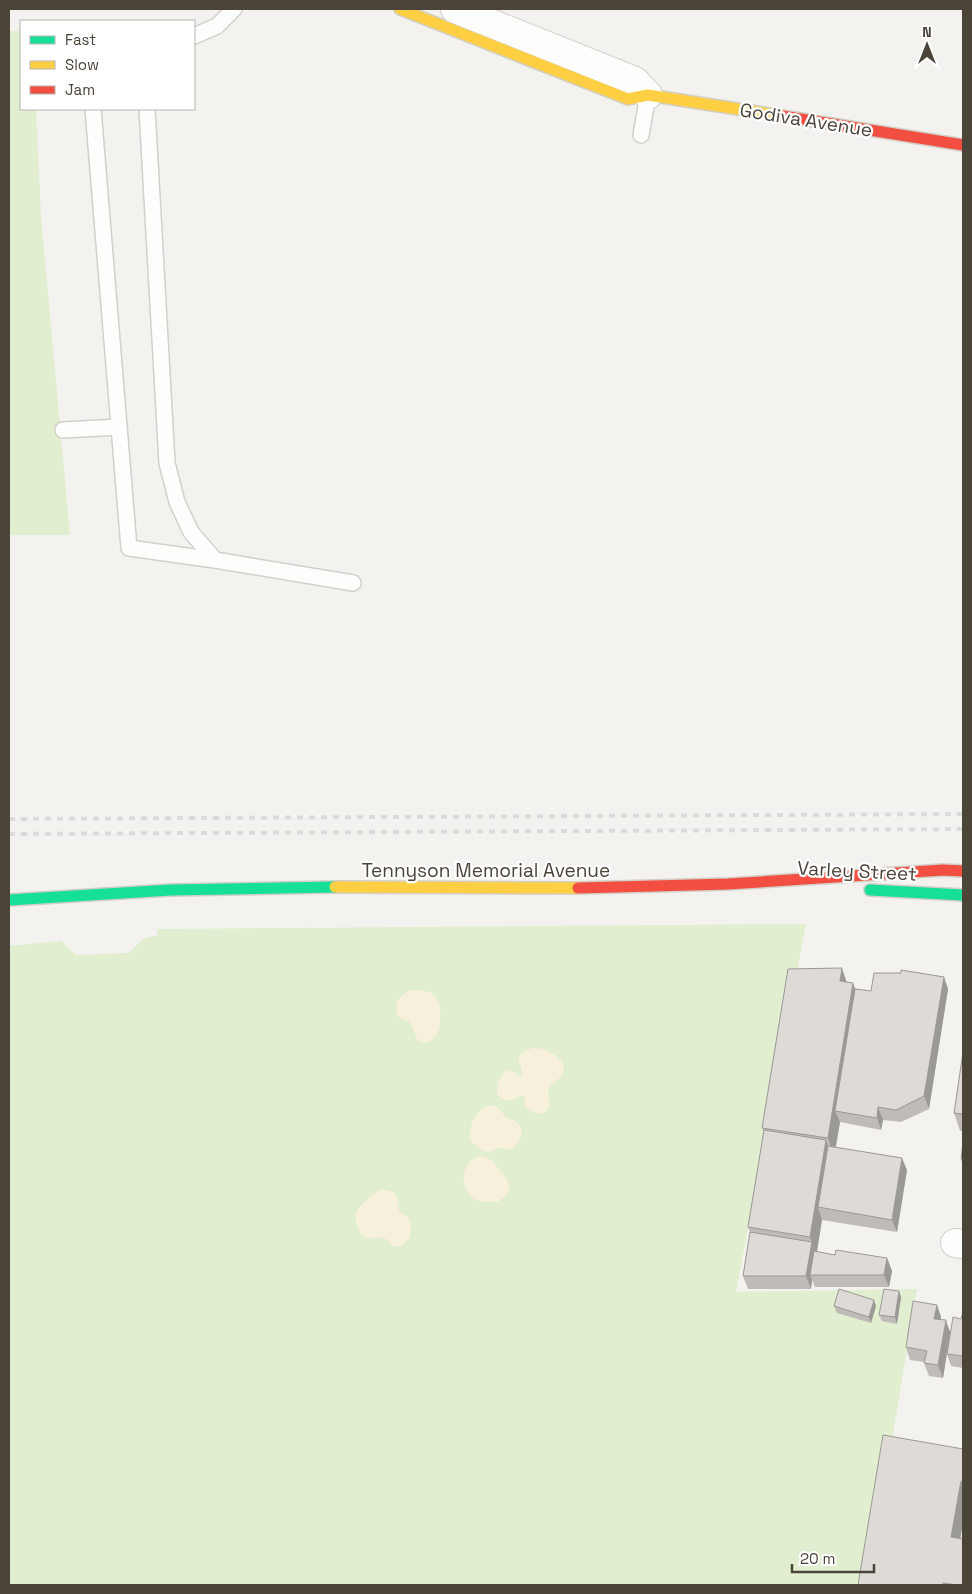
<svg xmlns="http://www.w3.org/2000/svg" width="972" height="1594" font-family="'Space Grotesk',sans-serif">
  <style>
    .green { fill: #e1eecf }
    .sand { fill: #f7f0da }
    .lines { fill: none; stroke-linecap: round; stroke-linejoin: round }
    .lane-casing { stroke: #d2d0cb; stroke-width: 18 }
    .street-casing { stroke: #d2d0cb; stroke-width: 30 }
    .fast-casing { stroke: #d3cfc5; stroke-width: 14 }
    .slow-casing { stroke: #d3cfc5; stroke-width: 14 }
    .jam-casing { stroke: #d3cfc5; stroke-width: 14 }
    .lane { stroke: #fdfdfc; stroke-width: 15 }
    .street { stroke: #fdfdfc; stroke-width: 28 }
    .fast { stroke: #16e098; stroke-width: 11 }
    .slow { stroke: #ffcf43; stroke-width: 11 }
    .jam { stroke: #f24e42; stroke-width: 11 }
    .rail { stroke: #dbdbda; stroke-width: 4; stroke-dasharray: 6 6; stroke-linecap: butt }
    .wall { fill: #bfbcb8 }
    .shaded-wall { fill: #9b9996 }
    .building { fill: #dedbd6; stroke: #9b9996 }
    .labels { text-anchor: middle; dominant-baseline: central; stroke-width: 4.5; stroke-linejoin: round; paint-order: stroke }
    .street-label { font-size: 19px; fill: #4b4439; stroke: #fff }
  </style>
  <rect width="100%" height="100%" fill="#f4f2ee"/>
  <g class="green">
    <path d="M9 31H21V109H36L41 216 70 535H9Z"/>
    <path d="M806 924 736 1292 917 1289 868 1585H9V946L61 941 76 955 129 953C138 943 143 936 157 936V929Z"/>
  </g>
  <g class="sand">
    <path d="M411 990C418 990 424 990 431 993 447 1001 443 1052 418 1041L410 1022 398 1017C393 1003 398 996 411 990Z"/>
    <path d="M533 1048C547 1048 556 1054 564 1065 563 1082 553 1080 549 1088 547 1094 550 1102 549 1108L542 1114C532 1114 522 1107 525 1097L520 1096C512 1103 504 1101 497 1094 496 1081 505 1061 519 1076L522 1075C523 1068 518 1063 519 1056L525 1051Z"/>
    <path d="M492 1105C501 1107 501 1113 507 1118 510 1119 513 1120 515 1121 527 1130 521 1141 512 1149L497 1148C487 1157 478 1148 470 1140 468 1125 477 1107 492 1105Z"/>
    <path d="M480 1156C496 1160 493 1162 502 1173 513 1185 512 1193 497 1202 490 1202 480 1203 474 1199 458 1188 461 1160 480 1156Z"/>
    <path d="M382 1189 393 1192 397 1196 399 1212C411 1216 412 1227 410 1238L400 1247 392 1246C381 1230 376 1242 365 1237 361 1235 359 1232 358 1228 357 1224 355 1220 355 1216 357 1207 373 1193 382 1189Z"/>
  </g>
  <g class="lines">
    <defs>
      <g id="lane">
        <path d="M194 36 217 26 234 9"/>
        <path d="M93 109 129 548 215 560"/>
        <path d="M147 109 167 463 177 502 191 532 215 560 353 583"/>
        <path d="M641 135 648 95"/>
        <path d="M63 430 119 427"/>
      </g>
      <g id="street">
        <path d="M455 9 635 81 648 95"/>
        <path d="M955 1243 963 1244"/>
      </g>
      <g id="fast">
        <path d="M870 890 963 895"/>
        <path d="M9 900 171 890 335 887"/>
      </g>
      <g id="slow">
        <path d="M400 9 628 99 648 95 782 116"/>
        <path d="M335 887 578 888"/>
      </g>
      <g id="jam">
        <path d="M782 116 963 145"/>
        <path d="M578 888 728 884 943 870 963 871"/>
      </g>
    </defs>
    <use href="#lane" class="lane-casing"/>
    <use href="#street" class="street-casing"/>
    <use href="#fast" class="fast-casing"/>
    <use href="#slow" class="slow-casing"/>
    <use href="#jam" class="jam-casing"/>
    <use href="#lane" class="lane"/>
    <use href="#street" class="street"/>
    <use href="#fast" class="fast"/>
    <use href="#slow" class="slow"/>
    <use href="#jam" class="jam"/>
    <g class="rail">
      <path d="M9 819 963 814"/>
      <path d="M9 834 963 829"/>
    </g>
  </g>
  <g class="wall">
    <path d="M944 977 948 989 929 1109 901 1122 883 1120 881 1130 840 1122 836 1147 907 1170 897 1232 822 1220 817 1252 835 1255 887 1258 892 1271 889 1287H815L812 1280 811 1289H748L743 1276 750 1232 748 1227 764 1132 762 1128 847 982 853 983 855 989 871 991Z"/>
    <path d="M963 1052V1131H960L954 1113Z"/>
    <path d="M963 1142V1166L961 1159Z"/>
    <path d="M899 1291 901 1297 897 1324 882 1321 879 1315Z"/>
    <path d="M937 1305 941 1317V1320L950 1332 961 1319 963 1312V1368L951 1366 947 1354 943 1378 929 1376 924 1363 925 1362 910 1360 906 1347Z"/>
    <path d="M834 1306H876L871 1323 837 1313Z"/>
    <path d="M963 1449V1522L960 1538 963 1585H858Z"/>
  </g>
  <g class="shaded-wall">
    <path d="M842 968 848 986 840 981Z"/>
    <path d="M944 977 948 989 929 1109 924 1096Z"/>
    <path d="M853 983 860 1001 835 1111 840 1122 834 1156 828 1138Z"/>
    <path d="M878 1107 883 1120 881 1130 877 1118Z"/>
    <path d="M826 1140 832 1158 818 1207 822 1220 813 1275H810L812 1280 811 1289 806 1276 812 1242 810 1237Z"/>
    <path d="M902 1158 907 1170 897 1232 892 1220Z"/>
    <path d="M887 1258 892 1271 889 1287 884 1275Z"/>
    <path d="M899 1291 901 1297 897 1324 895 1317Z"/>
    <path d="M874 1300 876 1306 871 1323 869 1317Z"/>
    <path d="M937 1305 941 1317 939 1331 934 1319Z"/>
    <path d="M946 1320 950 1332 943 1378 938 1365Z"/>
    <path d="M961 1481 963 1488V1522L958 1554 951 1537Z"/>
  </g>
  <g class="building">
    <path d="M842 968 840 981 853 983 828 1138 762 1128 788 969Z"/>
    <path d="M901 970 944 977 924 1096 896 1110 878 1107 877 1118 835 1111 855 989 871 991 874 973H901Z"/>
    <path d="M963 1052V1114L954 1113Z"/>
    <path d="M764 1130 826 1140 810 1237 748 1227Z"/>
    <path d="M963 1142V1159H961Z"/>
    <path d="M828 1146 902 1158 892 1220 818 1207Z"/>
    <path d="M750 1232 812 1242 806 1276H743Z"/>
    <path d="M836 1250 887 1258 884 1275H810L814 1251 835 1255Z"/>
    <path d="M839 1289 874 1300 869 1317 834 1306Z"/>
    <path d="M884 1289 899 1291 895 1317 879 1315Z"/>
    <path d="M913 1301 937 1305 934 1319 946 1320 938 1365 924 1363 927 1351 906 1347Z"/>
    <path d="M963 1312V1356L947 1354 953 1317 961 1319Z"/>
    <path d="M883 1435 963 1449V1482L961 1481 951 1537 963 1539V1585H957L943 1583V1585H858Z"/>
  </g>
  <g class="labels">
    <g class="street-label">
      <text transform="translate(806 120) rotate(9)">Godiva Avenue</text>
      <text x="486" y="870">Tennyson Memorial Avenue</text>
      <text transform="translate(857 871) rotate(3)">Varley Street</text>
    </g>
  </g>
  <rect width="972" height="1594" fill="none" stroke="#4b4439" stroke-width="20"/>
  <rect x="20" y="20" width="175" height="90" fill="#ffffff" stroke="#b7b4b0"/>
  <rect x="30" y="36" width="25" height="8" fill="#16e098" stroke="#b7b4b0"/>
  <text x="65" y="45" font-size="15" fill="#4b4439">Fast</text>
  <rect x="30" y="61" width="25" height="8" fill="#ffcf43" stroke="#b7b4b0"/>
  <text x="65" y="70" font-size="15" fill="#4b4439">Slow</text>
  <rect x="30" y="86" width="25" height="8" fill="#f24e42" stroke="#b7b4b0"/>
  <text x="65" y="95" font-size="15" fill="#4b4439">Jam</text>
  <g transform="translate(927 45)" stroke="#ffffff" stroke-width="4" paint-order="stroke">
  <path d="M0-4L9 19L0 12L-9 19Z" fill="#4b4439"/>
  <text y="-8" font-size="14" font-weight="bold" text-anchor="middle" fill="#4b4439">N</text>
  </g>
  <path d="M792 1564v8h82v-8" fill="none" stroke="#4b4439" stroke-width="2.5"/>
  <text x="800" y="1564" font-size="15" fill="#4b4439" stroke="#ffffff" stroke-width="4" paint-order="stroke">20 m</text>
</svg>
